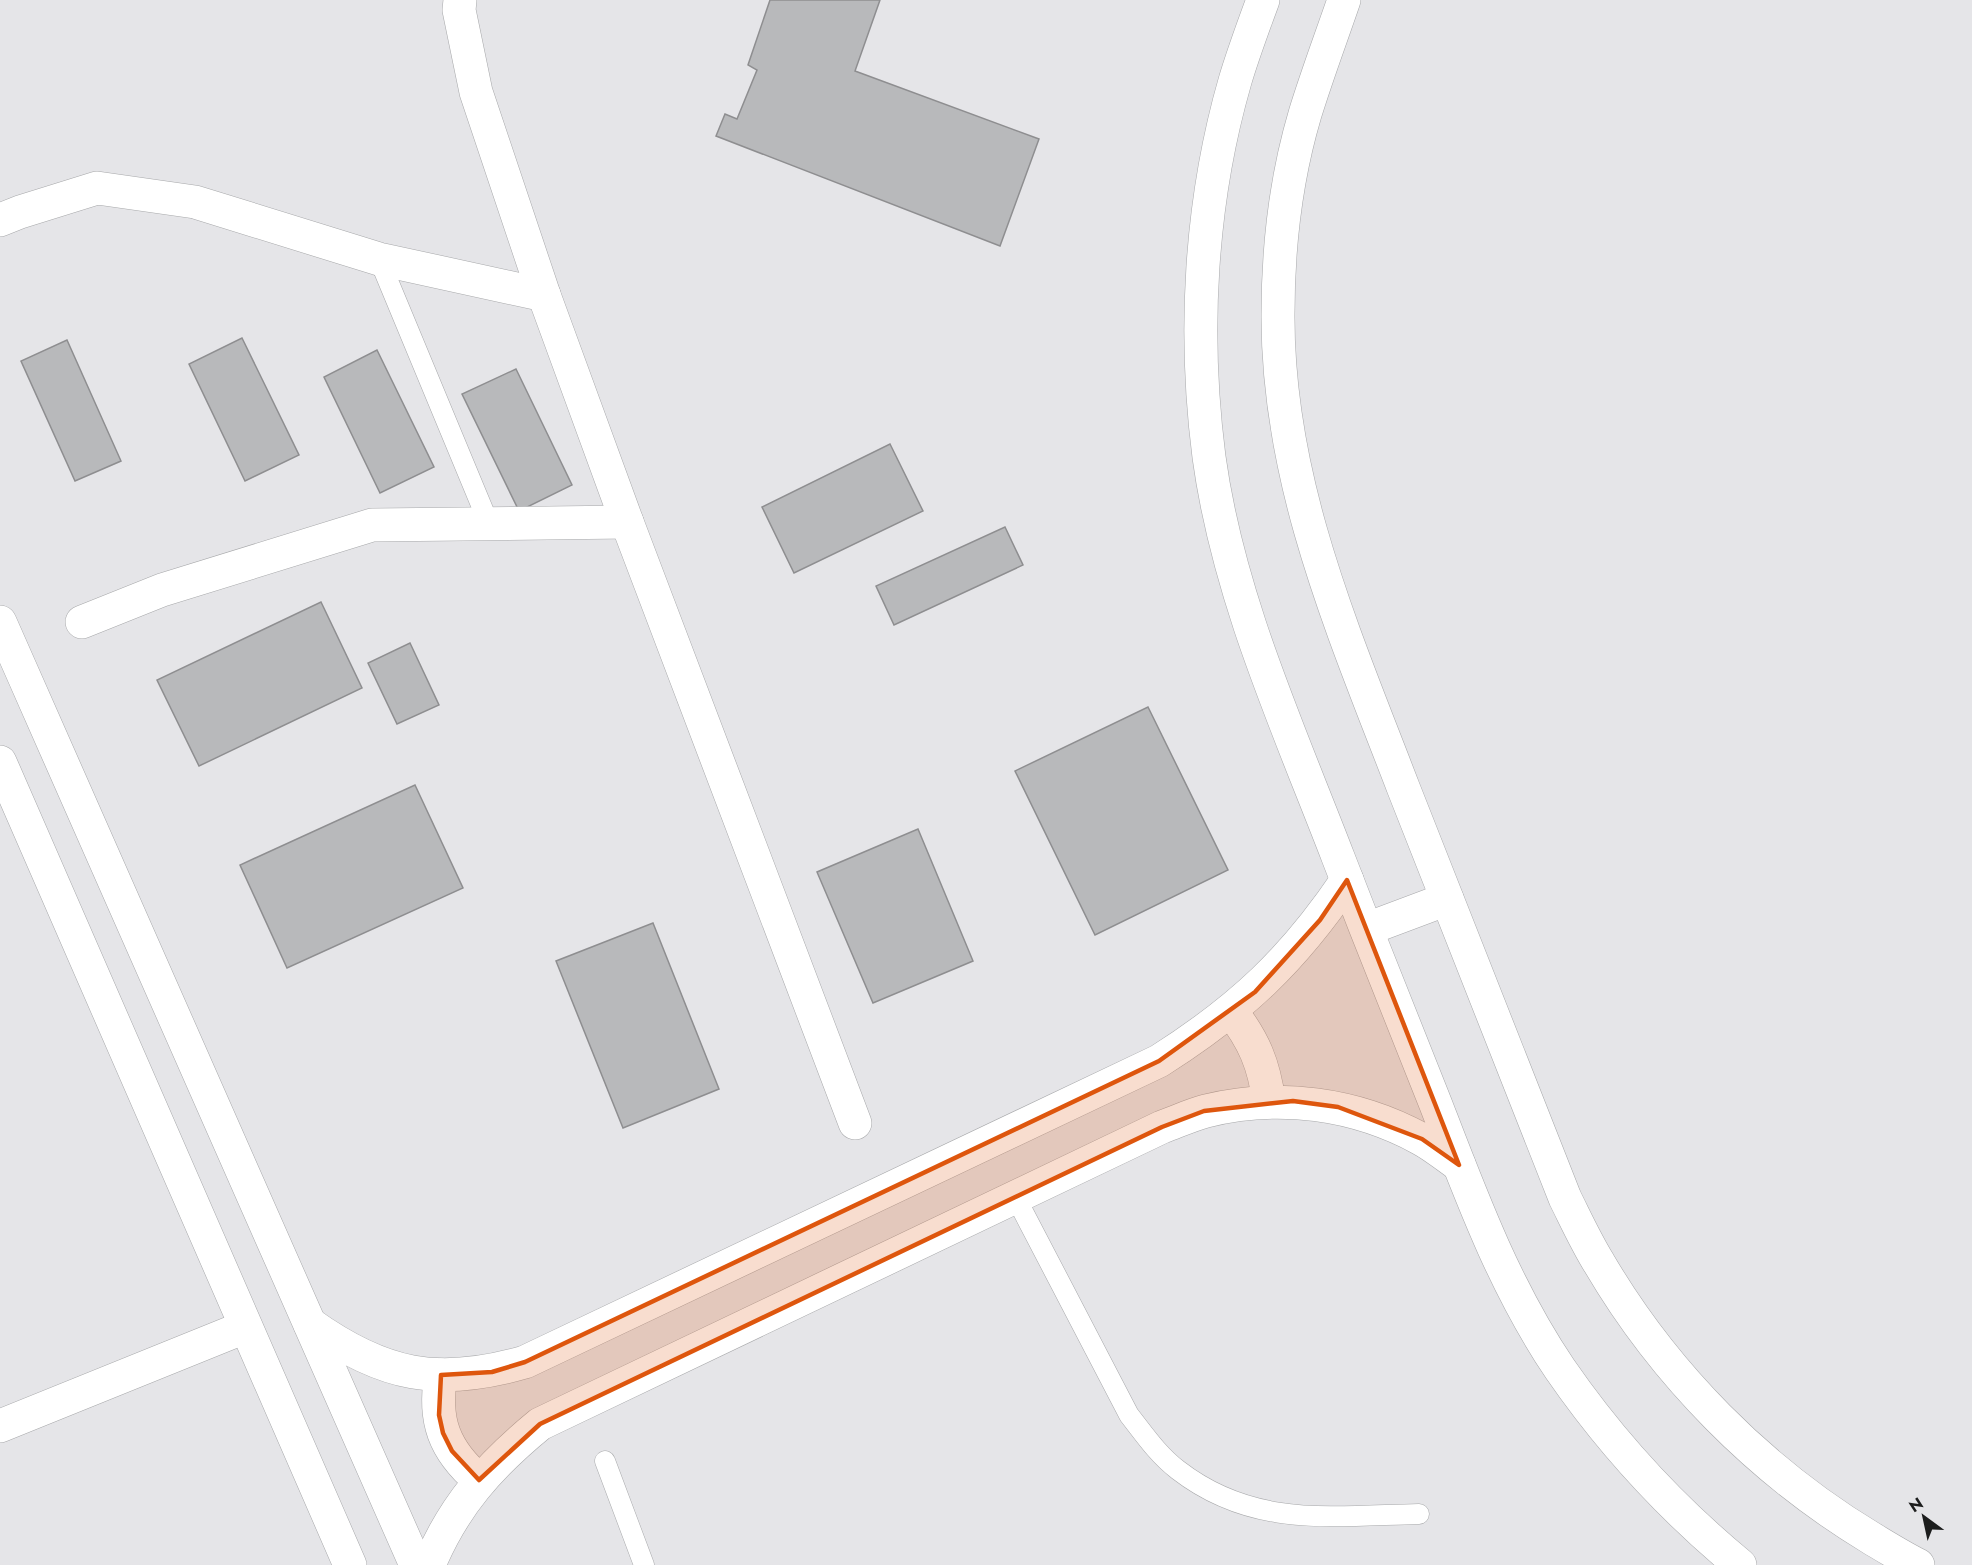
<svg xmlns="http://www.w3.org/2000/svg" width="1972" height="1565" font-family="Jost,sans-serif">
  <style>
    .building { fill: #b8b9bb; stroke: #8e8e90; stroke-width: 1.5 }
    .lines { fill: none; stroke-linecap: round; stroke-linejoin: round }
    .lane-casing { stroke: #a7a8aa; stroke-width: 21 }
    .street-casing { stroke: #a7a8aa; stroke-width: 34 }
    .primary-casing { stroke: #a7a8aa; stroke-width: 34 }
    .lane { stroke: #fff; stroke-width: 20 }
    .street { stroke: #fff; stroke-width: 33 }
    .primary { stroke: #fff; stroke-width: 33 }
    .marked { fill: #de560d; fill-opacity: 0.2; stroke: #de560d; stroke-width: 4.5; stroke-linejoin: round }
  </style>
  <rect width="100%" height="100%" fill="#e5e5e8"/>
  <g class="building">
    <path d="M770 0H880L855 71 1039 139 1000 246 716 136 725 114 737 119 757 70 748 65Z"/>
    <path d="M242 338 299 455 245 481 189 364Z"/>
    <path d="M67 340 121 461 75 481 21 361Z"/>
    <path d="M377 350 434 467 380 493 324 377Z"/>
    <path d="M516 369 572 485 519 511 462 394Z"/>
    <path d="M890 444 923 511 794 573 762 507Z"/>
    <path d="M1005 527 1023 565 894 625 876 586Z"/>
    <path d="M321 602 362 688 199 766 157 680Z"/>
    <path d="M410 643 439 705 397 724 368 663Z"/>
    <path d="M1148 707 1228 870 1095 935 1015 771Z"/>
    <path d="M415 785 463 888 287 968 240 865Z"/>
    <path d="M918 829 973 961 873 1003 817 872Z"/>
    <path d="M653 923 719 1089 623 1128 556 961Z"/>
  </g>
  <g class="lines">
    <defs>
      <g id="lane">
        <path d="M379 259 489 524"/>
        <path d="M1016 1198 1129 1415C1144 1434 1158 1455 1178 1470 1253 1528 1331 1516 1419 1514"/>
        <path d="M605 1461 644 1565"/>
      </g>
      <g id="street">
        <path d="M460 0 459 10 476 92 544 295 627 522 855 1123"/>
        <path d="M0 220 20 212 97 188 195 202 379 259 544 295"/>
        <path d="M0 622 416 1565"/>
        <path d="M82 622 162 590 372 525 627 522"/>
        <path d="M0 762 350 1565"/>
        <path d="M1231 1011C1254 1041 1264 1064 1269 1102"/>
        <path d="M310 1324C383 1376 438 1387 525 1362L1159 1061C1241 1009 1293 960 1347 880"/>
        <path d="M441 1375C433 1420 444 1450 479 1480"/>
        <path d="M0 1426 245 1327"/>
        <path d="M429 1565C454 1505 490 1465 540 1424L1162 1127C1176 1122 1191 1115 1206 1111 1279 1093 1355 1103 1421 1139 1434 1146 1446 1156 1459 1165"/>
      </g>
      <g id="primary">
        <path d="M1263 0C1253 27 1243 54 1235 81 1200 202 1193 333 1209 457 1228 596 1288 727 1338 857 1370 940 1403 1023 1436 1105 1471 1196 1505 1288 1560 1369 1611 1443 1671 1508 1740 1565"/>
        <path d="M1344 0C1331 38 1317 75 1305 114 1286 178 1278 247 1278 314 1277 482 1344 633 1403 787 1457 924 1511 1061 1565 1198 1576 1220 1586 1242 1599 1263 1664 1374 1760 1471 1871 1538 1886 1547 1902 1557 1918 1565"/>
        <path d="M1367 929 1447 899"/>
      </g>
    </defs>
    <use href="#lane" class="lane-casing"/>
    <use href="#street" class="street-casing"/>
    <use href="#primary" class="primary-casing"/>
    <use href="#lane" class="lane"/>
    <use href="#street" class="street"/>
    <use href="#primary" class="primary"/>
  </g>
  <path class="marked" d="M1347 880 1459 1165 1422 1139 1338 1107 1293 1101 1204 1111 1162 1127 540 1424 479 1480 452 1451 443 1433 439 1415 441 1375 492 1372 525 1362 1159 1061 1255 992 1320 920Z"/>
  <g transform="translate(1924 1517) rotate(327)" stroke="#e5e5e8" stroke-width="4.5" paint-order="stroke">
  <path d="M0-4.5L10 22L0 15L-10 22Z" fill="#1c1d1d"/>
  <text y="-9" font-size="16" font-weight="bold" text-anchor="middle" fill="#1c1d1d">N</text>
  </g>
</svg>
